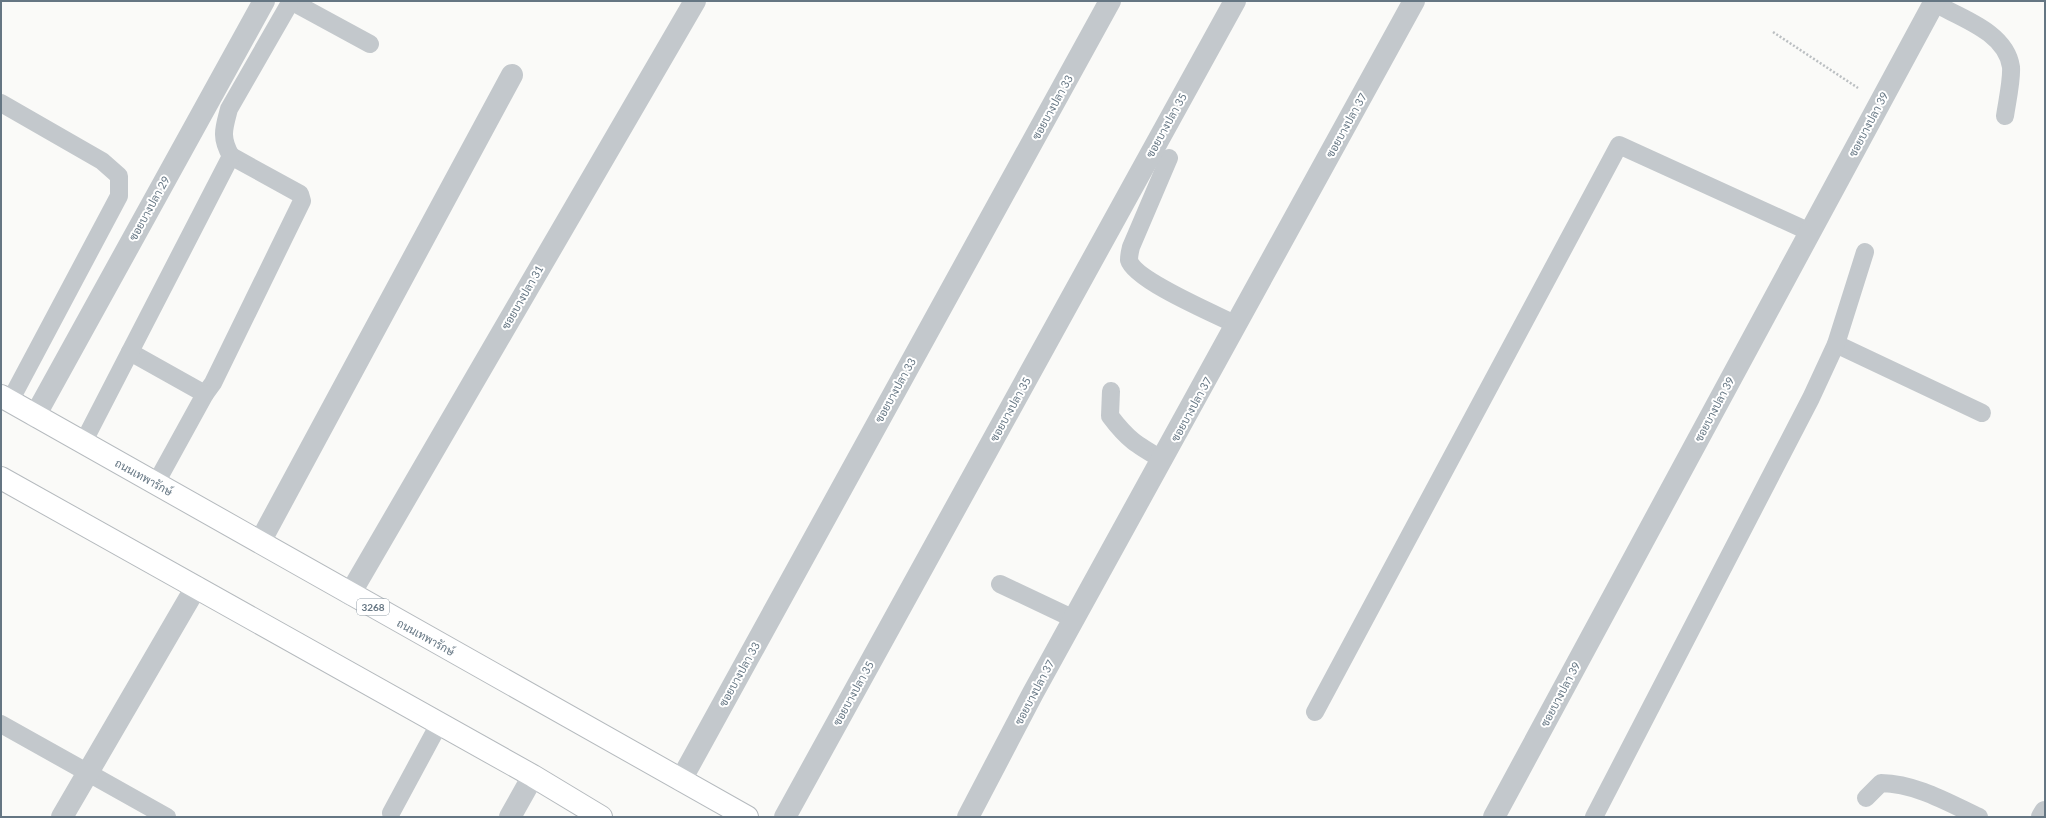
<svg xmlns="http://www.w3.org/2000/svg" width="2046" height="818" font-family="Lato,Sarabun,sans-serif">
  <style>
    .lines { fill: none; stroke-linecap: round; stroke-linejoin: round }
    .primary-casing { stroke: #b5babe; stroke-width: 24 }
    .path { stroke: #bbbfc2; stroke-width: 2.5; stroke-dasharray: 2 2; stroke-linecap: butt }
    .service { stroke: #c3c8cc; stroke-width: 18 }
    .minor { stroke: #c3c8cc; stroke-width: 22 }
    .primary { stroke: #fff; stroke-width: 22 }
    .labels { text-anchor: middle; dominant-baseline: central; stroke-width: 4; stroke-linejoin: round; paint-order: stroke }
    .shield { fill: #fff; stroke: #939fa8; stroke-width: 1 }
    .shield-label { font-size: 10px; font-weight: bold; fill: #657683 }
    .street-label { font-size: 11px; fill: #657683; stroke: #fff }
  </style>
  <rect width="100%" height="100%" fill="#fafaf8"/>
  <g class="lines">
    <defs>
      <g id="primary">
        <path d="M1 396 747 817"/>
        <path d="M1 478 533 776 601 817"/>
      </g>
    </defs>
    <use href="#primary" class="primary-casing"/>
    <path class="path" d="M1773 32 1858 88"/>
    <g class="service">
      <path d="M291 1 370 44"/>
      <path d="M1934 3C1961 18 2006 32 2011 67 2012 80 2007 102 2005 116"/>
      <path d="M1 103 102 161 119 176V196L10 401"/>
      <path d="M1169 158 1131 247C1130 251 1129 256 1129 260 1134 280 1217 315 1237 325"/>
      <path d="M1836 344 1982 413"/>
      <path d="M130 352 205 394 213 383 302 201 300 194 231 156"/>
      <path d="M1111 391 1110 416C1128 440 1137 445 1163 460"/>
      <path d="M83 443 231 156C220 137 224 128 229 109L291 1"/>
      <path d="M156 483 205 394"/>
      <path d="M1000 584 1074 619"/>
      <path d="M1315 712 1619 145 1810 232"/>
      <path d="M1 724 167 817"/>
      <path d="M1866 798 1881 783C1917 784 1947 802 1979 817"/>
      <path d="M391 813 439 724"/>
      <path d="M1594 817 1811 398 1836 344 1865 252"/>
    </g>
    <g class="minor">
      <path d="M35 416 264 1"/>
      <path d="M260 542 512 75"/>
      <path d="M350 594 695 1"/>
      <path d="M681 780 1110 1"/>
      <path d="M62 817 196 587"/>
      <path d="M510 817 533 776"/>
      <path d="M785 817 1235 1"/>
      <path d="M968 817 1033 693 1414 1"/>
      <path d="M1494 817 1935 1"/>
      <path d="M2042 817 2045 812"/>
    </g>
    <use href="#primary" class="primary"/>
  </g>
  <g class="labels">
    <rect class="shield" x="357" y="599" width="32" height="16" rx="3"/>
    <g class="shield-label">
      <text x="373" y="607">3268</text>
    </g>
    <g class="street-label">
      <text transform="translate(1052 107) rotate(-61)">ซอยบางปลา 33</text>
      <text transform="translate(1868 124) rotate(-62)">ซอยบางปลา 39</text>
      <text transform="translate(1166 125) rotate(-61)">ซอยบางปลา 35</text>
      <text transform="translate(1346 125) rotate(-61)">ซอยบางปลา 37</text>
      <text transform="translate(149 208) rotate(-61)">ซอยบางปลา 29</text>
      <text transform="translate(522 297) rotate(-60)">ซอยบางปลา 31</text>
      <text transform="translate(895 390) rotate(-61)">ซอยบางปลา 33</text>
      <text transform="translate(1010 409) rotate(-61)">ซอยบางปลา 35</text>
      <text transform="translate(1191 409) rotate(-61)">ซอยบางปลา 37</text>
      <text transform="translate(1714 409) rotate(-62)">ซอยบางปลา 39</text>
      <text transform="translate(144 477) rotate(29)">ถนนเทพารักษ์</text>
      <text transform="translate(426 637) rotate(29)">ถนนเทพารักษ์</text>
      <text transform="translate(739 674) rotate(-61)">ซอยบางปลา 33</text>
      <text transform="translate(1034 692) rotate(-62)">ซอยบางปลา 37</text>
      <text transform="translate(853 693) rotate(-61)">ซอยบางปลา 35</text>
      <text transform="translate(1560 694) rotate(-62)">ซอยบางปลา 39</text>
    </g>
  </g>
  <rect width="2046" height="818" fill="none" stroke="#657683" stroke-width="4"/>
</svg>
